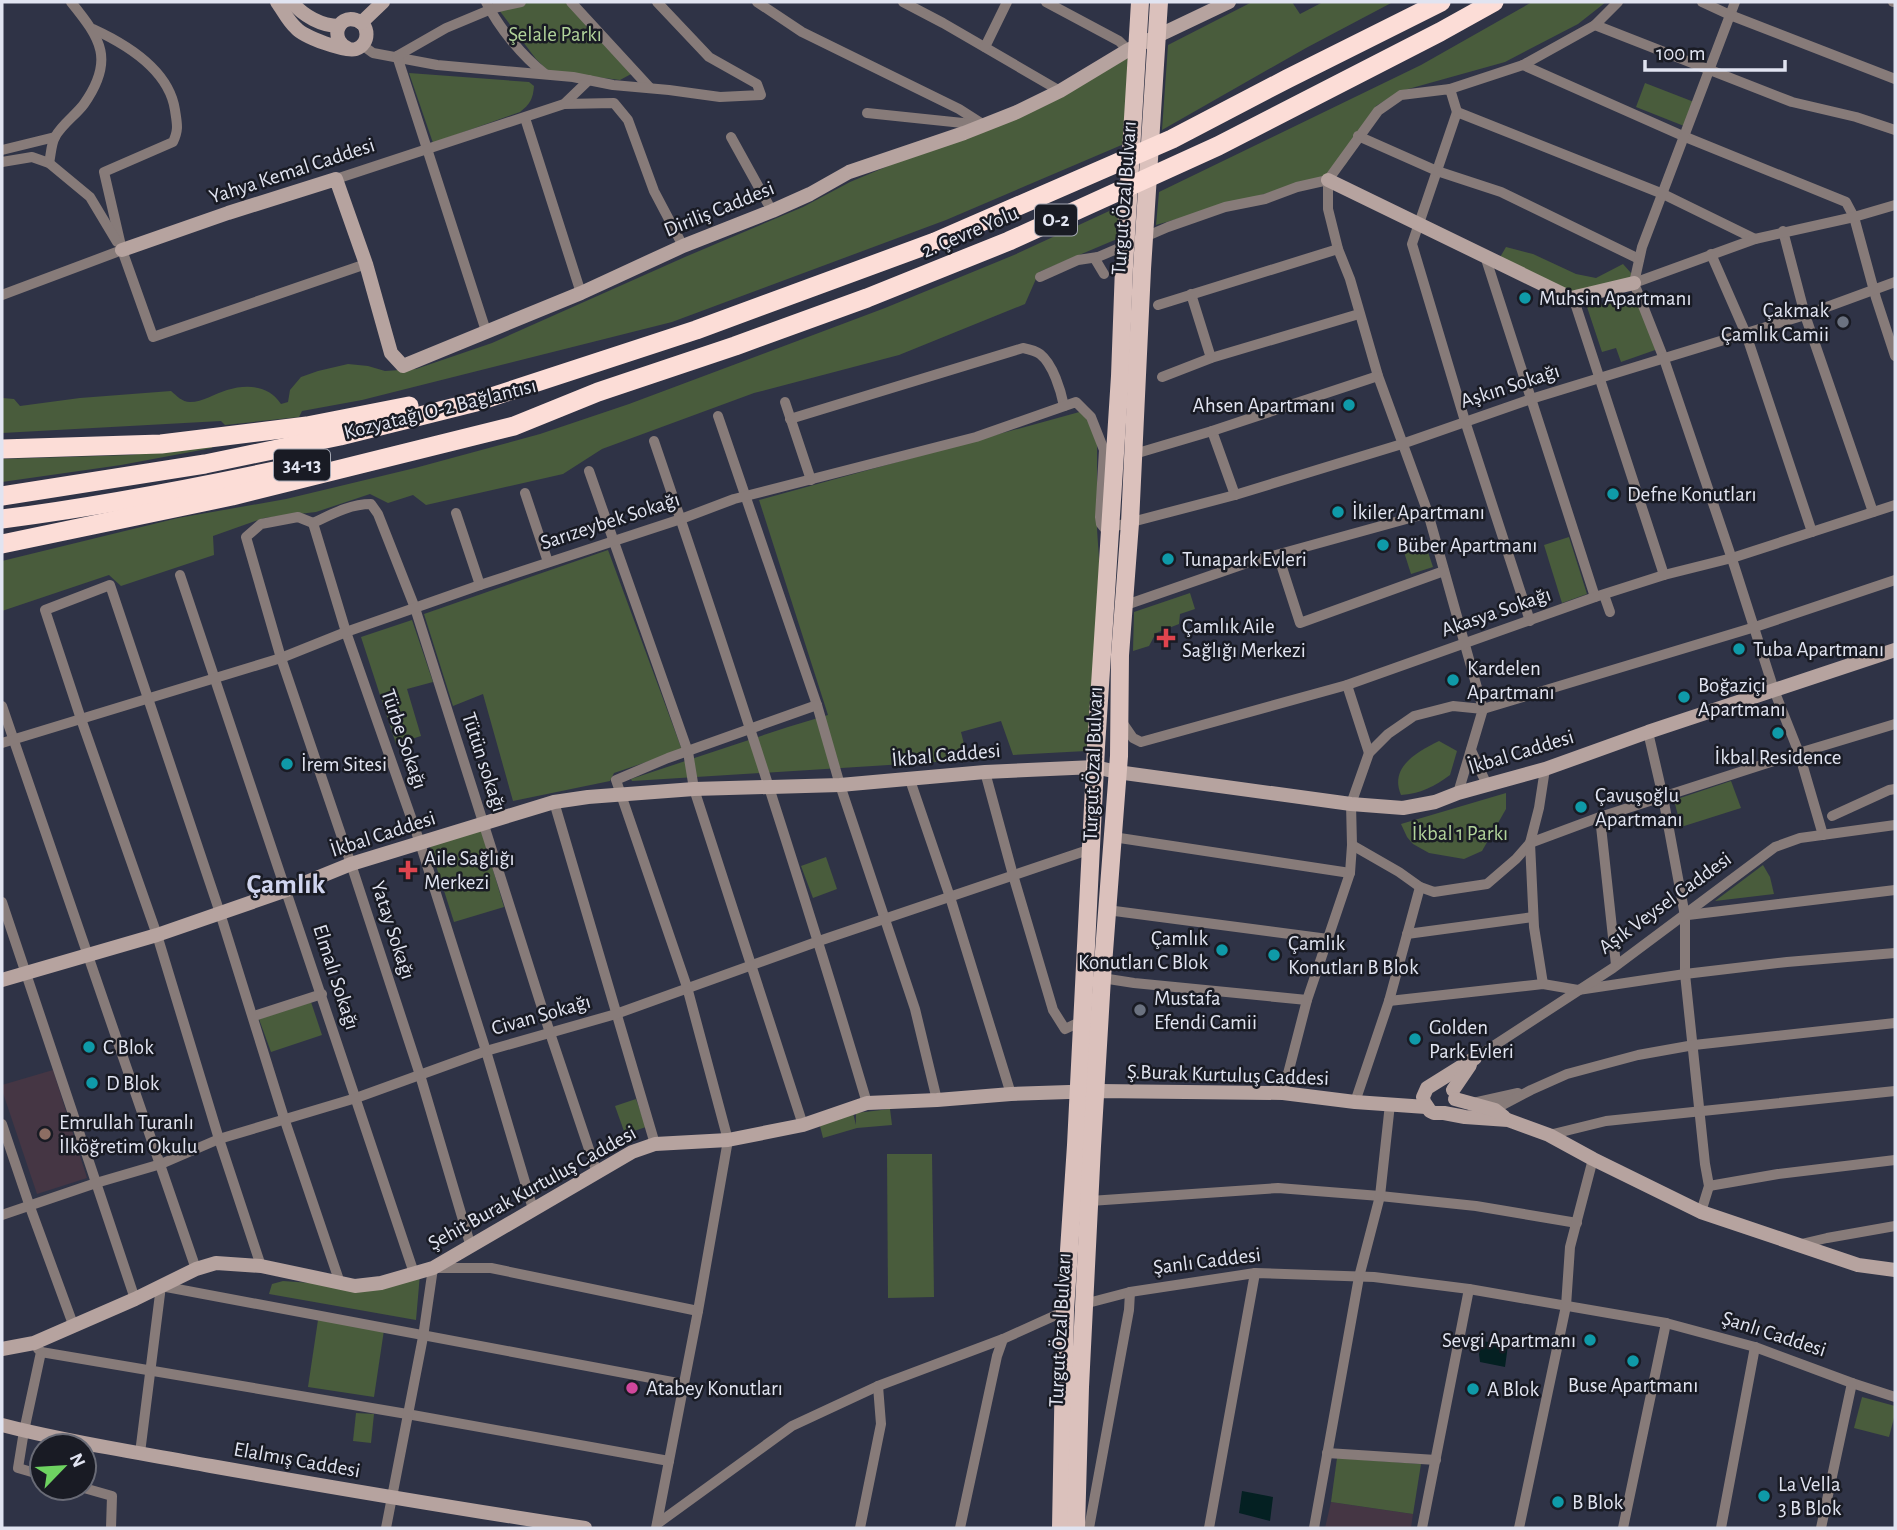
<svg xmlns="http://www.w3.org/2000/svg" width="1897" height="1530" font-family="'Alegreya Sans',sans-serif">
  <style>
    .education { fill: #453644 }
    .green { fill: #495c3c }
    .water { fill: #042022 }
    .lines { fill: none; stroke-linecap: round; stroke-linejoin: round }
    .street { stroke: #877b79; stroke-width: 10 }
    .secondary { stroke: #b6a39f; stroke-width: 14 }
    .primary { stroke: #dbc1bc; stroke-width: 18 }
    .highway { stroke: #fcddd7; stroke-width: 19 }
    .culture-dot { fill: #0f9aa8; stroke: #191b24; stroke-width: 2.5 }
    .worship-dot { fill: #6b7280; stroke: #191b24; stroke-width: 2.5 }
    .health-dot { fill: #e0444e; stroke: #191b24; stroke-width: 2.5 }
    .education-dot { fill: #8d6e63; stroke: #191b24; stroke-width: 2.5 }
    .hotel-dot { fill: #d1479c; stroke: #191b24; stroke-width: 2.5 }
    .labels { text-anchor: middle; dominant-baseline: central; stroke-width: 5; stroke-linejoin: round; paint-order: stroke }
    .shield { fill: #191b24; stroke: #a5a8b4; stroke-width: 2 }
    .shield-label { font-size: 19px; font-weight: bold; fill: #e1e4f1 }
    .park-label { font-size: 21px; fill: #b1d39a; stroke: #191b24 }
    .street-label { font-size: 21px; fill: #e1e4f1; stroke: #191b24 }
    .poi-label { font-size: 21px; fill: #e1e4f1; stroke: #191b24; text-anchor: start }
    .district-label { font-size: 28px; font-weight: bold; fill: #d0d5ef; stroke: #191b24 }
  </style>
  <rect width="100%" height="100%" fill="#2f3346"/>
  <g class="education">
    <path d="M53 1070 87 1178 37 1194 2 1090V1085Z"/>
    <path d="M1331 1502 1413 1514 1411 1528H1325Z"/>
  </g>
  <g class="green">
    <path d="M528 2H568L633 73 620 80 548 71 536 59 499 10Z"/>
    <path d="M1252 2H1292L1300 14 1323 2H1393L1306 48 1162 130 1168 45Z"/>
    <path d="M1532 2H1606L1578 24 1505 62 1401 91 1376 106 1346 164 1330 177 1282 189 1156 225 1159 192 1421 65Z"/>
    <path d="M1128 58 1124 144 946 220 672 322 362 400 302 411 299 417 225 425 221 421 2 433V398L14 399 20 406 80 398 171 391C177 396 182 402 190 402 203 402 214 394 227 390 247 384 269 385 281 404L288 402 290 390 301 377 318 371 348 364 368 366 385 371 416 369 492 343 685 257 803 207 850 182 986 125Z"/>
    <path d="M409 73 529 82 534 86C533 99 530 104 520 112L433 143Z"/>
    <path d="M1645 83 1694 102 1684 126 1636 107Z"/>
    <path d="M1120 206 1117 239 1039 272 1025 304 899 355 754 393 602 449 563 474 426 505 413 495 388 503 370 494 316 512 264 518 213 536 214 555 121 586 109 575 2 611V561L178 518 286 499 415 468 540 434 629 404 885 308 1014 255Z"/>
    <path d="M1506 247 1533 254 1576 274 1596 278 1623 264 1631 273 1632 281 1570 292 1499 259Z"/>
    <path d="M1638 297 1658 349 1621 362 1616 348 1602 352 1587 307Z"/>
    <path d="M1083 411 1097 440V529L1103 618 1086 751 1013 755 1001 721 961 732 968 760 632 781 631 779 788 727 828 715 759 500Z"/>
    <path d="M212 446V448L121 465 2 482V459L130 455Z"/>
    <path d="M1569 537 1587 594 1562 603 1544 545Z"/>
    <path d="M1425 543 1433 567 1411 574 1404 552Z"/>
    <path d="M608 550 682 750 614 773 610 781 513 801 483 694 453 706 424 614Z"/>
    <path d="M1190 593 1195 609 1180 614 1179 624 1156 633 1149 646 1133 651 1134 612Z"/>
    <path d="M412 620 433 682 407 689 421 736 396 744 361 637Z"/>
    <path d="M1439 741 1457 751 1450 775C1435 786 1420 794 1401 795 1389 767 1417 752 1439 741Z"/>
    <path d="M1731 781 1741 808 1681 827 1674 800Z"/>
    <path d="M1506 793V809L1482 851 1464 859 1429 853 1413 844 1407 837 1401 824Z"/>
    <path d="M481 829 504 907 454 922 430 847Z"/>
    <path d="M826 857 837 889 813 898 801 866Z"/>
    <path d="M1763 865 1770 877 1774 894 1715 901Z"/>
    <path d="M311 1002 322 1035 271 1052 259 1019Z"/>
    <path d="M636 1099 646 1127 625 1134 615 1106Z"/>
    <path d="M890 1109 892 1125 857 1128 823 1138 819 1122 853 1113 856 1125V1113Z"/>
    <path d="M887 1154H932L934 1297 888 1298Z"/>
    <path d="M420 1274 416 1320 269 1294 272 1284 283 1281 325 1284Z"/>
    <path d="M318 1320 384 1330 374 1397 308 1387Z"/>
    <path d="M1862 1397 1895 1406V1414L1889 1437 1854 1428Z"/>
    <path d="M356 1413 374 1414 371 1443 353 1441Z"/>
    <path d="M1337 1458 1421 1464 1413 1514 1331 1502Z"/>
  </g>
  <g class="water">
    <path d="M1482 1341 1508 1345 1505 1367 1480 1362 1479 1354Z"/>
    <path d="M1242 1491 1273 1497 1270 1521 1239 1513Z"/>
  </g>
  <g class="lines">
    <g class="street">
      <path d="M486 2C499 28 522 56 545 74"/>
      <path d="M571 2 650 88"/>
      <path d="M757 2 802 32 959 109 984 125"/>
      <path d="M903 2 943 23 1060 91"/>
      <path d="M1046 2 1119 41 1128 50"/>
      <path d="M1702 2 1730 15 1895 79"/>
      <path d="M1893 2H1895"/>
      <path d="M1595 25 1792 102 1856 117 1895 130"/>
      <path d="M93 29C128 45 169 70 175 110 177 124 179 129 173 142L104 172 122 250 153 337 366 264"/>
      <path d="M362 45 373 53 437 65 573 77 613 85 669 90 720 97 761 95 757 84 709 57 657 2"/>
      <path d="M985 47 1007 2"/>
      <path d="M397 56 486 331"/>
      <path d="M397 56 446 28 494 8 521 2"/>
      <path d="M1523 65 1683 136 1846 202 1854 217 1876 298 1895 356"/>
      <path d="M1450 89 1523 65 1595 25 1618 2"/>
      <path d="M564 104 614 103 628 120 654 191 683 246"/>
      <path d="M1457 112 1412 244 1465 421 1530 621"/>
      <path d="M1457 112 1663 194 1755 239"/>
      <path d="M867 113 982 125"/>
      <path d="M525 118 581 293"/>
      <path d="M1358 136 1437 171 1501 192 1639 259"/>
      <path d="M731 137 772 211"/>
      <path d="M2 150 55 137"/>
      <path d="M2 162 32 157 49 163 90 197 117 242"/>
      <path d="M49 163C51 155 51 144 55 137 62 124 76 115 84 104 115 60 101 39 71 2"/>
      <path d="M336 179 564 104 589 80"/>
      <path d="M1328 180V209L1338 249 1350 279 1378 376 1428 513 1483 709 1458 793"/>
      <path d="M1328 180 1378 111 1401 95 1450 89 1457 112"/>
      <path d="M1783 231 1805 315 1873 512"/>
      <path d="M1711 254 1746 334 1812 532"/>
      <path d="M1485 256 1595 597"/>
      <path d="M1098 257 1095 259 1104 274"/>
      <path d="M1040 277 1078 260 1098 257 1168 227 1225 207 1265 199 1297 187 1328 180"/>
      <path d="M1634 283 1664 359 1734 565 1774 690 1799 753 1823 835"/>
      <path d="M1634 283 1642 247 1735 2"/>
      <path d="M1634 283 1755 239 1854 217 1895 205"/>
      <path d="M1191 294 1211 358"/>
      <path d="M2 295 122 250"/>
      <path d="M1573 297 1664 575"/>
      <path d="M1158 305 1338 249"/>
      <path d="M1162 377 1211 358 1359 314"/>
      <path d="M785 402 811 480"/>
      <path d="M718 416 817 705 840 785 915 1009 937 1100"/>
      <path d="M790 419 1023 348C1028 349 1036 351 1040 354 1053 364 1061 391 1064 406"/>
      <path d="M1212 431 1235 495"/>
      <path d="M654 441C729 661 801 881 867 1103"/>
      <path d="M1131 455 1212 431 1378 376"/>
      <path d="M589 471 688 752 694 789 803 1125"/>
      <path d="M525 493 548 562"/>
      <path d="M456 513 480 585"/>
      <path d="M313 523 298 517 261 524 246 537 281 658 351 864 420 1075 471 1247"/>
      <path d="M313 523C332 514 350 504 371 504L378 514 415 608 550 1033 597 1173"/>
      <path d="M313 523 346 632 420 843 486 1051 533 1209"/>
      <path d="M1278 555 1300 623 1444 571"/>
      <path d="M180 575 414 1273"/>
      <path d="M1895 580 1755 627 1483 709 1453 706 1414 716 1388 734 1369 753 1351 804 1352 845 1399 872 1420 887 1434 892 1487 884 1516 859 1530 843 1600 817 1799 753 1895 724"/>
      <path d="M1604 595 1610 612"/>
      <path d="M1123 606 1247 563 1428 513"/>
      <path d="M1347 685 1369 753"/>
      <path d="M2 706 196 1269"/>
      <path d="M1122 722 1133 738 1141 742 1347 685 1595 597 1664 575 1732 558 1895 505"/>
      <path d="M1648 732 1663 797 1685 916V974L1705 1164 1709 1186 1701 1212"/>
      <path d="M2 743 281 658 346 632 480 585 681 519 734 499 976 437 1076 402 1091 417 1104 450 1100 517 1101 524 1105 529 1235 495 1402 444 1531 399 1805 315 1895 282"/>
      <path d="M1471 750 1487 785"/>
      <path d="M985 772 1013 875 1053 1010 1065 1029 1082 1021"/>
      <path d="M910 780 950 897 1011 1094"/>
      <path d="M554 802 655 1144"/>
      <path d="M1832 816 1889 790 1895 789"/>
      <path d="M1600 817 1616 965"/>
      <path d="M1113 837 1350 873"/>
      <path d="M2 902 135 1299"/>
      <path d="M1107 910 1328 939"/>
      <path d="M1688 915 1895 890"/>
      <path d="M1407 934 1533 917"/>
      <path d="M1102 978 1134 983 1307 1000"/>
      <path d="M1543 984 1534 927 1530 843 1539 808 1545 769"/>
      <path d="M1389 1001 1543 984 1578 990 1685 974 1787 962 1895 953"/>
      <path d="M254 1016 322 994"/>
      <path d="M1475 1058 1613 968 1775 847 1800 838 1895 825"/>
      <path d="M1283 1093 1307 1000 1350 873 1352 845"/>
      <path d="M1355 1102 1389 1001 1420 887"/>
      <path d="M1473 1103 1518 1093"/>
      <path d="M1491 1111 1531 1090 1567 1074 1638 1055 1694 1045 1895 1023"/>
      <path d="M2 1124 30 1207 74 1327"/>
      <path d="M1549 1135 1606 1121 1895 1091"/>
      <path d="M1709 1186 1778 1174 1895 1160"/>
      <path d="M1090 1201 1278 1188 1380 1196 1476 1206 1577 1223"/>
      <path d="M2 1215 96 1183 161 1164 219 1139 356 1098 486 1051 616 1014 819 941 1091 849"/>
      <path d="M1797 1245 1827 1238 1895 1226"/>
      <path d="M261 1266 219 1139 157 935 81 719 45 610 110 585 220 913 284 1118 340 1283"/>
      <path d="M1084 1304 1130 1292 1255 1273 1374 1277 1469 1289 1666 1323 1755 1347 1852 1383 1895 1397"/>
      <path d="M38 1349 41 1352 24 1431 18 1468 42 1475"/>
      <path d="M41 1352 407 1414 669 1461"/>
      <path d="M140 1453 161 1286 683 1384"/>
      <path d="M1327 1453 1436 1460"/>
      <path d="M84 1488 112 1496 111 1528"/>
      <path d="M657 1524 792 1426 878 1386 1003 1339 1065 1311"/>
      <path d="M386 1528 423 1337 433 1268H491L698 1311"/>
      <path d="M656 1528 698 1311 728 1140 687 987 616 780 668 758 817 705"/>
      <path d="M860 1528 881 1424 878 1386"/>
      <path d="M960 1528 997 1356 1003 1339"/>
      <path d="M1089 1528 1129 1310 1130 1292"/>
      <path d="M1209 1528 1255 1273"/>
      <path d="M1314 1528 1359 1277 1380 1196 1390 1104"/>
      <path d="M1422 1528 1469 1289"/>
      <path d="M1519 1528 1566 1306 1570 1247 1593 1159"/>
      <path d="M1623 1528 1666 1323"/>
      <path d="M1721 1528 1755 1347"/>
      <path d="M1821 1528 1852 1383"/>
    </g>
    <g class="secondary">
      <path d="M277 2C283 10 288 21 296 28 304 37 344 52 356 49 370 44 370 24 356 20 337 14 329 41 349 49"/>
      <path d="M292 2C303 16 322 26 339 26"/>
      <path d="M361 23 383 2"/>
      <path d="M1328 180 1571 298 1634 283"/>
      <path d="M122 250 228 213 336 179 366 264 391 353 403 366 581 293 683 246 772 211 810 194 849 172 964 133 1017 112 1060 91 1128 50 1229 2"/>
      <path d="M2 980 157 935 287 890 351 864 554 802 588 797 694 789 840 785 985 772 1095 767 1117 772 1351 804 1403 808 1435 802 1458 793 1545 769 1648 732 1895 650"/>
      <path d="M1475 1058 1427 1088 1423 1097 1424 1102 1430 1111 1434 1113H1444L1465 1117 1508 1120 1549 1135 1593 1159 1701 1212 1858 1265 1895 1270"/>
      <path d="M1453 1090 1470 1065"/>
      <path d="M1455 1099 1495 1110 1504 1117"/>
      <path d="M2 1349 34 1343 135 1299 196 1269 216 1263 261 1266 355 1286 381 1283 433 1268 632 1152 655 1144 728 1140 803 1125 867 1103 937 1100 1011 1094 1099 1091 1283 1093 1355 1102 1426 1107"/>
      <path d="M2 1425C71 1443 142 1453 211 1466 336 1488 460 1509 585 1528"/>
    </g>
    <g class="primary">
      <path d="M1061 1528 1065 1311 1076 1145 1096 747 1120 376 1124 267 1140 2"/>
      <path d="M1076 1528 1080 1387 1092 1146 1102 978 1119 756 1120 655 1130 523 1142 269 1159 2"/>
    </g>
    <g class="highway">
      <path d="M2 449 161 444 307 426 409 406"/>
      <path d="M2 496 205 464 340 436 476 402 696 330 935 242 1172 139 1287 79 1441 2"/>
      <path d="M2 519C104 506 206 486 307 464"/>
      <path d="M2 544 232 496 514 426 598 392 735 346 867 298 1009 241 1218 146 1440 32 1494 2"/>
    </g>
  </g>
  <g class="culture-dot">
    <circle cx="1525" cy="298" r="7"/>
    <circle cx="1349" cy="405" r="7"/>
    <circle cx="1613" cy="494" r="7"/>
    <circle cx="1338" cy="512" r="7"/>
    <circle cx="1383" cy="545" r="7"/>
    <circle cx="1168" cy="559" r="7"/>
    <circle cx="1739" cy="649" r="7"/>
    <circle cx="1453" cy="680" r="7"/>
    <circle cx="1684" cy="697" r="7"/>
    <circle cx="1778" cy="733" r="7"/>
    <circle cx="287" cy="764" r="7"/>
    <circle cx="1581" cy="807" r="7"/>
    <circle cx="1222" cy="950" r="7"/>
    <circle cx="1274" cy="955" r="7"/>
    <circle cx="1415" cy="1039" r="7"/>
    <circle cx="89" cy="1047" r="7"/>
    <circle cx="92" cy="1083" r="7"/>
    <circle cx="1590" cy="1340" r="7"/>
    <circle cx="1633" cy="1361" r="7"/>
    <circle cx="1473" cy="1389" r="7"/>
    <circle cx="1764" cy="1496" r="7"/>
    <circle cx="1558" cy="1502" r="7"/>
  </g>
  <g class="worship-dot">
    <circle cx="1843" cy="322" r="7"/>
    <circle cx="1140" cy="1010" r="7"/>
  </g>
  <g class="health-dot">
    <path d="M1162.5 627.5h7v7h7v7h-7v7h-7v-7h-7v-7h7z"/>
    <path d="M404.5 859.5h7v7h7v7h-7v7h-7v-7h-7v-7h7z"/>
  </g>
  <circle class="education-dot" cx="45" cy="1134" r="7"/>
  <circle class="hotel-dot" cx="632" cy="1388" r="7"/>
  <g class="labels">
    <g class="shield">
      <rect x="1035" y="204.5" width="42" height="31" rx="5"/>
      <rect x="274" y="449.5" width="56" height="31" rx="5"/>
    </g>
    <g class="shield-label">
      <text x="1056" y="220">O-2</text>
      <text x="302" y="465">34-13</text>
    </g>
    <g class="park-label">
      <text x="555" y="34">Şelale Parkı</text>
      <text x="1460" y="833">İkbal 1 Parkı</text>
    </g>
    <g class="street-label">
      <text transform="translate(292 171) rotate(-18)">Yahya Kemal Caddesi</text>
      <text transform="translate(1124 198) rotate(-86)">Turgut Özal Bulvarı</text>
      <text transform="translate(719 209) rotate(-22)">Diriliş Caddesi</text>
      <text transform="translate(970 232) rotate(-23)">2. Çevre Yolu</text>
      <text transform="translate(1510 386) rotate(-18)">Aşkın Sokağı</text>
      <text transform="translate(440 409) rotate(-14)">Kozyatağı O-2 Bağlantısı</text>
      <text transform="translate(610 521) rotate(-18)">Sarızeybek Sokağı</text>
      <text transform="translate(1496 612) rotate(-19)">Akasya Sokağı</text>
      <text transform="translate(404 739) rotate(71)">Türbe Sokağı</text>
      <text transform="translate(1521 752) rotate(-17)">İkbal Caddesi</text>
      <text transform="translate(946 755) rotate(-5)">İkbal Caddesi</text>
      <text transform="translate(484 762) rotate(72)">Tütün sokağı</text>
      <text transform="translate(1093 764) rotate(-88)">Turgut Özal Bulvarı</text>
      <text transform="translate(383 834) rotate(-18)">İkbal Caddesi</text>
      <text transform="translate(1665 903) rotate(-36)">Aşık Veysel Caddesi</text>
      <text transform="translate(393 930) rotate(72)">Yatay Sokağı</text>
      <text transform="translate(336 977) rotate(72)">Elmalı Sokağı</text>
      <text transform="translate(541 1015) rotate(-16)">Civan Sokağı</text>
      <text transform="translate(1228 1075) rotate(2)">Ş.Burak Kurtuluş Caddesi</text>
      <text transform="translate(532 1188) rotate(-29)">Şehit Burak Kurtuluş Caddesi</text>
      <text transform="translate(1207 1261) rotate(-7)">Şanlı Caddesi</text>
      <text transform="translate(1060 1330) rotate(-87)">Turgut Özal Bulvarı</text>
      <text transform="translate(1774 1334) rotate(18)">Şanlı Caddesi</text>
      <text transform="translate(297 1460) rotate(10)">Elalmış Caddesi</text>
    </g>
    <g class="poi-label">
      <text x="1539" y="298">Muhsin Apartmanı</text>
      <text x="1829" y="310" text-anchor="end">Çakmak<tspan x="1829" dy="24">Çamlık Camii</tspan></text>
      <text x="1335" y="405" text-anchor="end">Ahsen Apartmanı</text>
      <text x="1627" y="494">Defne Konutları</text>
      <text x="1352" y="512">İkiler Apartmanı</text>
      <text x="1397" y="545">Büber Apartmanı</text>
      <text x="1182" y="559">Tunapark Evleri</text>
      <text x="1182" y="626">Çamlık Aile<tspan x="1182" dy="24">Sağlığı Merkezi</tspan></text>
      <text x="1753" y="649">Tuba Apartmanı</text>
      <text x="1467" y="668">Kardelen<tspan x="1467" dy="24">Apartmanı</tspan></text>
      <text x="1698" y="685">Boğaziçi<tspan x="1698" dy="24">Apartmanı</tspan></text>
      <text x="1778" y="757" text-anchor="middle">İkbal Residence</text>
      <text x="301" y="764">İrem Sitesi</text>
      <text x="1595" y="795">Çavuşoğlu<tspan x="1595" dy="24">Apartmanı</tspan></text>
      <text x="424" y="858">Aile Sağlığı<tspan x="424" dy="24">Merkezi</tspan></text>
      <text x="1208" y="938" text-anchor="end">Çamlık<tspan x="1208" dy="24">Konutları C Blok</tspan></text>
      <text x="1288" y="943">Çamlık<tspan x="1288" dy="24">Konutları B Blok</tspan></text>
      <text x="1154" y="998">Mustafa<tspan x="1154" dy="24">Efendi Camii</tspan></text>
      <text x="1429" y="1027">Golden<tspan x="1429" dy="24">Park Evleri</tspan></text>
      <text x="103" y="1047">C Blok</text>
      <text x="106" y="1083">D Blok</text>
      <text x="59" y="1122">Emrullah Turanlı<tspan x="59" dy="24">İlköğretim Okulu</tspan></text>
      <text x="1576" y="1340" text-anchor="end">Sevgi Apartmanı</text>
      <text x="1633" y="1385" text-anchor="middle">Buse Apartmanı</text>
      <text x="646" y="1388">Atabey Konutları</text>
      <text x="1487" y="1389">A Blok</text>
      <text x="1778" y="1484">La Vella<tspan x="1778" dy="24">3 B Blok</tspan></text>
      <text x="1572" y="1502">B Blok</text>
    </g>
    <g class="district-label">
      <text x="286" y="885">Çamlık</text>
    </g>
  </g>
  <rect width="1897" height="1530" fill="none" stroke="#e1e4f1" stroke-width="7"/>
  <g transform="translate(63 1467) rotate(65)"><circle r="33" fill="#191b24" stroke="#696b76" stroke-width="2"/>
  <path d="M0-5L12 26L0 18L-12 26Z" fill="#6ed361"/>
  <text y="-10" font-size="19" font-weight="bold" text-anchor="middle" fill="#e1e4f1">N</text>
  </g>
  <path d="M1645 60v10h140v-10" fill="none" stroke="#e1e4f1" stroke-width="3.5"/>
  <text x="1656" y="60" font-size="21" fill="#e1e4f1" stroke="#191b24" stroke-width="5" paint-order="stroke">100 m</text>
</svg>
